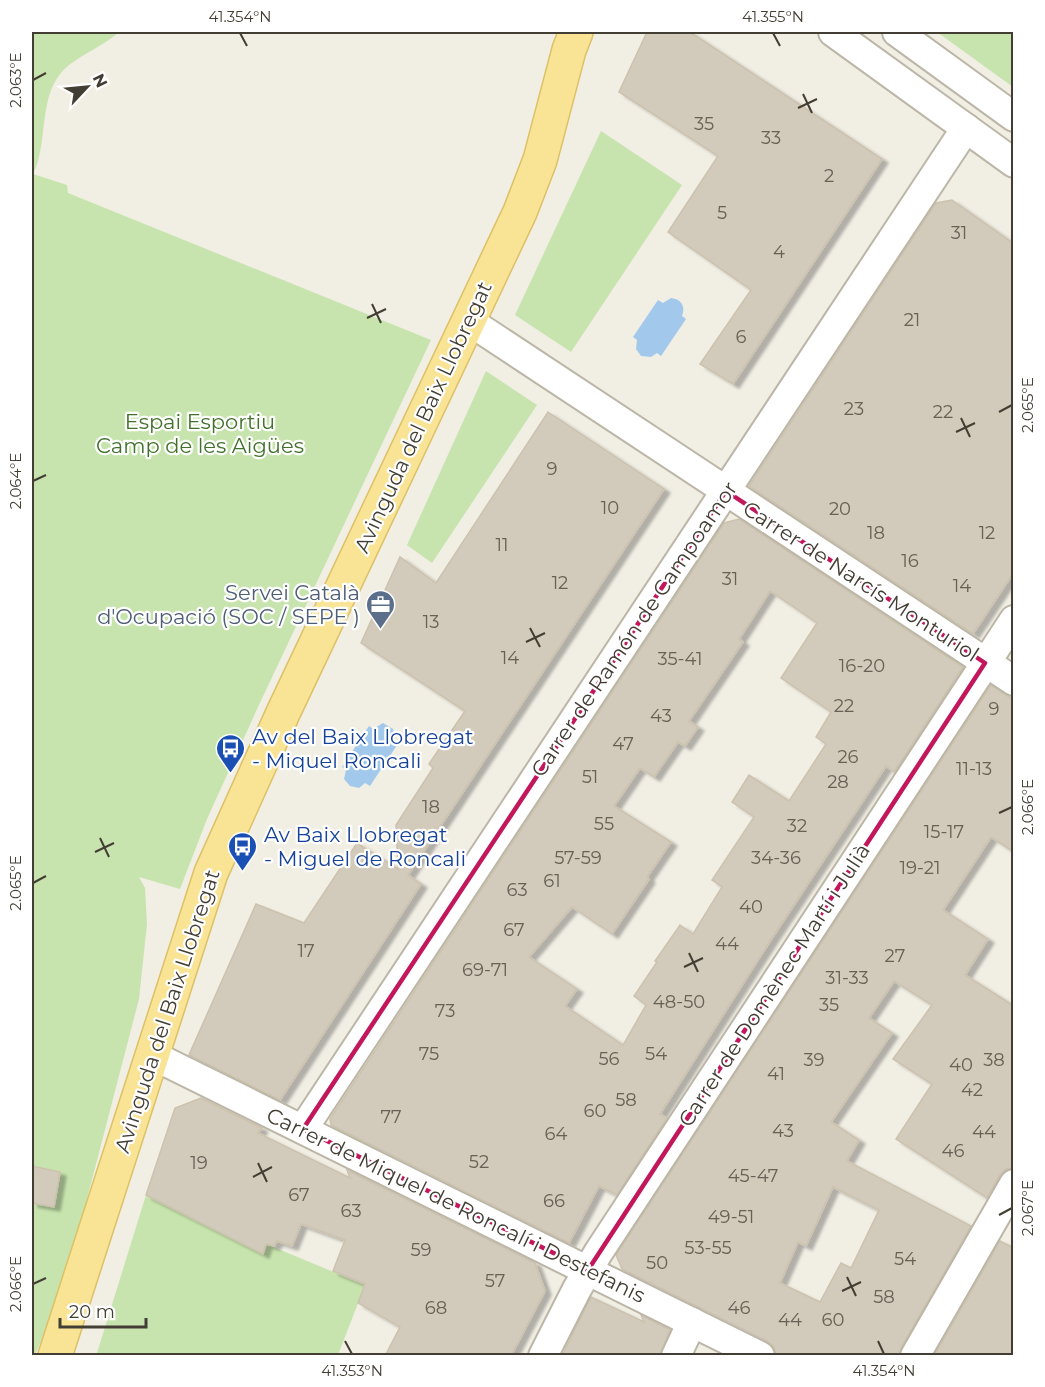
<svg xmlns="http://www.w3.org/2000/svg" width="1045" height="1387" font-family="Montserrat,sans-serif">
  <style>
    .green { fill: #c8e4ae }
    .water { fill: #a2c9ec }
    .building { fill: #d2caba; stroke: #ccc2ae; stroke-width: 1.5; fill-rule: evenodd; filter: url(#shadow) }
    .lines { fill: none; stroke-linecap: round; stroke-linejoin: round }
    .minor-casing { stroke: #bcb6a7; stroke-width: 32 }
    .major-casing { stroke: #ddc166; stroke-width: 36 }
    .minor { stroke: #fff; stroke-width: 28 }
    .major { stroke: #f9e395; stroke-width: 33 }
    .marked { fill: none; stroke: #c2185b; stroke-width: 4.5; stroke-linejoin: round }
    .ticks { fill: none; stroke: #433e34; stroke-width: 2 }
    .labels { text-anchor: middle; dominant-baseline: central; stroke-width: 4.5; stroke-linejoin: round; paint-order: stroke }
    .number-label { font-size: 18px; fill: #676156 }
    .street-label { font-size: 21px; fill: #433e34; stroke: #fff }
    .park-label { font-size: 21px; fill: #41712b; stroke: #fff }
    .service-label { font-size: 21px; fill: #4e5e75; stroke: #fff; text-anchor: end }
    .transit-label { font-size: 21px; fill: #164399; stroke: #fff; text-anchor: start }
    .neatline { fill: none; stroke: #433e34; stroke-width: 2 }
    .ticks-label { font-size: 15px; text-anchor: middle; fill: #433e34 }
  </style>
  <defs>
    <filter id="shadow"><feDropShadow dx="6" dy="4" stdDeviation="1.5" flood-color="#0004"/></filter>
  </defs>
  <rect width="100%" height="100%" fill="#f1eee4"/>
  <g class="green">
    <path d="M32 32H119C104 45 85 53 69 65 40 88 47 129 38 161 37 165 35 169 33 174L67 185 68 193 431 340 258 707 207 819 180 889 139 877 145 888 147 924 139 999 70 1264 35 1356 32 1355Z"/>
    <path d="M937 32H1013V87Z"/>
    <path d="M601 131 682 185 571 352 515 315Z"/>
    <path d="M486 371 537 405 432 563 407 545Z"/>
    <path d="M146 1195 262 1253 266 1244 365 1285 338 1355 96 1356Z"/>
  </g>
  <g class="water">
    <path d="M671 298C681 299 686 306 682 316L686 319 661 356 657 353 651 357 641 356 636 349 637 340 633 337 658 300 663 303Z"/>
    <path d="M383 723 393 729 395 736 392 742 397 745 370 786 365 783 359 788 350 786 344 779 346 770 342 767 369 726 373 729Z"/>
  </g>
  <g class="building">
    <path d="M647 32H690L882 159 733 384 700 364 751 290 668 232 718 156 619 92Z"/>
    <path d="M952 200 1014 244V572L973 634 749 486 936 203Z"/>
    <path d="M548 412 664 489 408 875 421 884 280 1100 189 1055 256 904 304 923 357 843 398 869 396 825 433 768 429 764 465 711 361 643 400 557 436 583Z"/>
    <path d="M739 519 963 667 894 772 886 766 774 935 660 1114 667 1118 617 1195 599 1186 569 1243 331 1125 330 1119 724 523ZM770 591 817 623 781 678 831 712 816 737 826 744 789 801 749 775 732 802 754 817 712 880 722 887 693 934 680 925 655 961 657 962 634 996 646 1005 623 1045 565 1006 577 989 529 957 572 907 612 934 649 879 647 877 671 842 614 806 640 768 654 777 678 742 685 746 698 727 689 721 743 642 739 639Z"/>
    <path d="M991 685 1014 700V852L991 837 943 910 988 939 965 975 1014 1006V1168L1006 1169 1000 1175 987 1198 896 1139 932 1084 893 1059 932 1005 894 981 869 1018 892 1033 831 1122 859 1140 847 1161 971 1226 901 1348 899 1356H776L774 1347 767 1341 622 1269 616 1255ZM833 1187 879 1210 851 1268 841 1263 820 1302 780 1283 798 1242 806 1246Z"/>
    <path d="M201 1098 262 1128 258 1133 350 1178 347 1170 535 1263 545 1291 511 1356H385L400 1327 358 1303 365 1284 333 1271 345 1240 301 1224 292 1246 277 1241 274 1246 266 1244 263 1254 146 1195 175 1108Z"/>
    <path d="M32 1166 60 1172 54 1207 32 1203Z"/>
    <path d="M1000 1241 1014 1248V1356H934Z"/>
    <path d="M591 1297 644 1322 641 1315 670 1330 660 1356H562Z"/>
  </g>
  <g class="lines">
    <defs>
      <g id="minor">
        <path d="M833 32 1014 163"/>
        <path d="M897 32 1014 117"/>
        <path d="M469 321 1014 681"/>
        <path d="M152 1055 760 1356"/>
        <path d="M303 1129 966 128"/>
        <path d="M543 1356 577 1289 598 1253 1014 620"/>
        <path d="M676 1356 692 1322"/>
        <path d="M915 1356 1014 1184"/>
      </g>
      <path id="major" d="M55 1356 211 873 283 713 520 212 540 160 569 50 576 32"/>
    </defs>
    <use href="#minor" class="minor-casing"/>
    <use href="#major" class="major-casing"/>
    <use href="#minor" class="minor"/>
    <use href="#major" class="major"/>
  </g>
  <path class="marked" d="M726 491 985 663 588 1270 303 1129Z"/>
  <path class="ticks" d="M240 33 247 46M773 33 780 46M33 80 46 73M803 94 812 113M798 108 817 99M372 304 381 323M367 318 386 309M999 412 1012 405M961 418 970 437M956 432 975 423M33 481 46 475M530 628 540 647M526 642 545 633M999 813 1012 807M100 838 109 857M95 852 114 843M33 883 46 876M689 953 698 972M684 967 703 958M258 1163 267 1182M253 1177 272 1167M999 1215 1012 1208M847 1277 856 1296M33 1284 46 1278M842 1291 861 1282M345 1341 352 1354M878 1341 884 1354"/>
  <defs>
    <symbol id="office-pin" viewBox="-11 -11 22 30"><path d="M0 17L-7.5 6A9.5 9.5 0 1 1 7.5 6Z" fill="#5c6f8a" stroke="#fff"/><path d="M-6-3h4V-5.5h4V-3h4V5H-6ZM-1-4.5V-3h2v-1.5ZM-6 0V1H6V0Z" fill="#fff"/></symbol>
    <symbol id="bus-pin" viewBox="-11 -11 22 30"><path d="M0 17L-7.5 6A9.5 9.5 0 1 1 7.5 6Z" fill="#1a4fb4" stroke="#fff"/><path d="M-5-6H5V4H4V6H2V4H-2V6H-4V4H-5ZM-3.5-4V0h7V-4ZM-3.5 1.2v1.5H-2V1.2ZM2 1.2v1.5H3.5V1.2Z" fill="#fff"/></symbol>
  </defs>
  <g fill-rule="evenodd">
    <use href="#office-pin" x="364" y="588" width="33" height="45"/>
    <use href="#bus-pin" x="214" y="732" width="33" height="45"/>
    <use href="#bus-pin" x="226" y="830" width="33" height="45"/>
  </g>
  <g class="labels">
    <g class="number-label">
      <text x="704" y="124">35</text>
      <text x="771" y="138">33</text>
      <text x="829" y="176">2</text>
      <text x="722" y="213">5</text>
      <text x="959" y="233">31</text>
      <text x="779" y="252">4</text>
      <text x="912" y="320">21</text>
      <text x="741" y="337">6</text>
      <text x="854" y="409">23</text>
      <text x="943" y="412">22</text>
      <text x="552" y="469">9</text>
      <text x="610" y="508">10</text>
      <text x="840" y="509">20</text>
      <text x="876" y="533">18</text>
      <text x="987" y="533">12</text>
      <text x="502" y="545">11</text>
      <text x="910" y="561">16</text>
      <text x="730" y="579">31</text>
      <text x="560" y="583">12</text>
      <text x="962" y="586">14</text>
      <text x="431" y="622">13</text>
      <text x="510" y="658">14</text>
      <text x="680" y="659">35-41</text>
      <text x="862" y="666">16-20</text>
      <text x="844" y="706">22</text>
      <text x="994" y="709">9</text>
      <text x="661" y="716">43</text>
      <text x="623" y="744">47</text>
      <text x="848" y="757">26</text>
      <text x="974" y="769">11-13</text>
      <text x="590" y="777">51</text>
      <text x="838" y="782">28</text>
      <text x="431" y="807">18</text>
      <text x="604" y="824">55</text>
      <text x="797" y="826">32</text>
      <text x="944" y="832">15-17</text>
      <text x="578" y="858">57-59</text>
      <text x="776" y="858">34-36</text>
      <text x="920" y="868">19-21</text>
      <text x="552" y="881">61</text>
      <text x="517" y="890">63</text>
      <text x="751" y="907">40</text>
      <text x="514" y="930">67</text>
      <text x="727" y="944">44</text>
      <text x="306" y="951">17</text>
      <text x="895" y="956">27</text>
      <text x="485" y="970">69-71</text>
      <text x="847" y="978">31-33</text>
      <text x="679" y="1002">48-50</text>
      <text x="829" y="1005">35</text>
      <text x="445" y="1011">73</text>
      <text x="429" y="1054">75</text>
      <text x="656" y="1054">54</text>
      <text x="609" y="1059">56</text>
      <text x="814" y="1060">39</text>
      <text x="994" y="1060">38</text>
      <text x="961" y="1065">40</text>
      <text x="776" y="1074">41</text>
      <text x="972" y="1090">42</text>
      <text x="626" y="1100">58</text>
      <text x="595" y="1111">60</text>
      <text x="391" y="1117">77</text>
      <text x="783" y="1131">43</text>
      <text x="984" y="1132">44</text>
      <text x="556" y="1134">64</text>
      <text x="953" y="1151">46</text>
      <text x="479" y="1162">52</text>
      <text x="199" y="1163">19</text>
      <text x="753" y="1176">45-47</text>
      <text x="299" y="1195">67</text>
      <text x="554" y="1201">66</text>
      <text x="351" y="1211">63</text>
      <text x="731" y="1217">49-51</text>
      <text x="708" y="1248">53-55</text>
      <text x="421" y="1250">59</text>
      <text x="905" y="1259">54</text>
      <text x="657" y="1263">50</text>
      <text x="495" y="1281">57</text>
      <text x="884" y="1297">58</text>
      <text x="436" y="1308">68</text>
      <text x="739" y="1308">46</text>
      <text x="790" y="1320">44</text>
      <text x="833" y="1320">60</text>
    </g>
    <g class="street-label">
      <text transform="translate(423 417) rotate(-65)">Avinguda del Baix Llobregat</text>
      <text transform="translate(861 581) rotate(33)">Carrer de Narcís Monturiol</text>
      <text transform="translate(634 629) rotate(-56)">Carrer de Ramón de Campoamor</text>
      <text transform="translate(774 985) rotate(-57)">Carrer de Domènec Martí i Julià</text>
      <text transform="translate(167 1011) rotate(-72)">Avinguda del Baix Llobregat</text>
      <text transform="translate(456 1205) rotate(26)">Carrer de Miquel de Roncalí i Destefanis</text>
    </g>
    <g class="park-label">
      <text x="200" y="421">Espai Esportiu<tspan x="200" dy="24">Camp de les Aigües</tspan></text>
    </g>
    <g class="service-label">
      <text x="360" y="592">Servei Català<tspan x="360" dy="24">d'Ocupació (SOC / SEPE )</tspan></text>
    </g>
    <g class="transit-label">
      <text x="252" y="736">Av del Baix Llobregat<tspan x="252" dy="24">- Miquel Roncali</tspan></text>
      <text x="264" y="834">Av Baix Llobregat<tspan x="264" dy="24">- Miguel de Roncali</tspan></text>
    </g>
  </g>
  <rect width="1045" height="1387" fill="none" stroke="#ffffff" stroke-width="66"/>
  <g transform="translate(87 87) rotate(64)" stroke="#ffffff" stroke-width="4.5" paint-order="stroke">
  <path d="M0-4.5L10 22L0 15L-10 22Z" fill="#433e34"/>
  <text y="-9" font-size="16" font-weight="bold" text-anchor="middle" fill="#433e34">N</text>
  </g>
  <path d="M60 1318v9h86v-9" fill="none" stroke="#433e34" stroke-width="3"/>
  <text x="69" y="1318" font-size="18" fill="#433e34" stroke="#ffffff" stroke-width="4.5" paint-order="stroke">20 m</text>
  <rect x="33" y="33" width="979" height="1321" class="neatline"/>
  <g class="ticks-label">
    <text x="240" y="22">41.354°N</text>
    <text x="773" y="22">41.355°N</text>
    <text transform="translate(16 80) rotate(-90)" y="5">2.063°E</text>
    <text transform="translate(1028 405) rotate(-90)" y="5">2.065°E</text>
    <text transform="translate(16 481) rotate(-90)" y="5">2.064°E</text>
    <text transform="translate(1028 807) rotate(-90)" y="5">2.066°E</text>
    <text transform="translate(16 883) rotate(-90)" y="5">2.065°E</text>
    <text transform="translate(1028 1208) rotate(-90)" y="5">2.067°E</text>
    <text transform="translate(16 1284) rotate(-90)" y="5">2.066°E</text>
    <text x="352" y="1376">41.353°N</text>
    <text x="884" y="1376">41.354°N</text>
  </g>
</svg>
